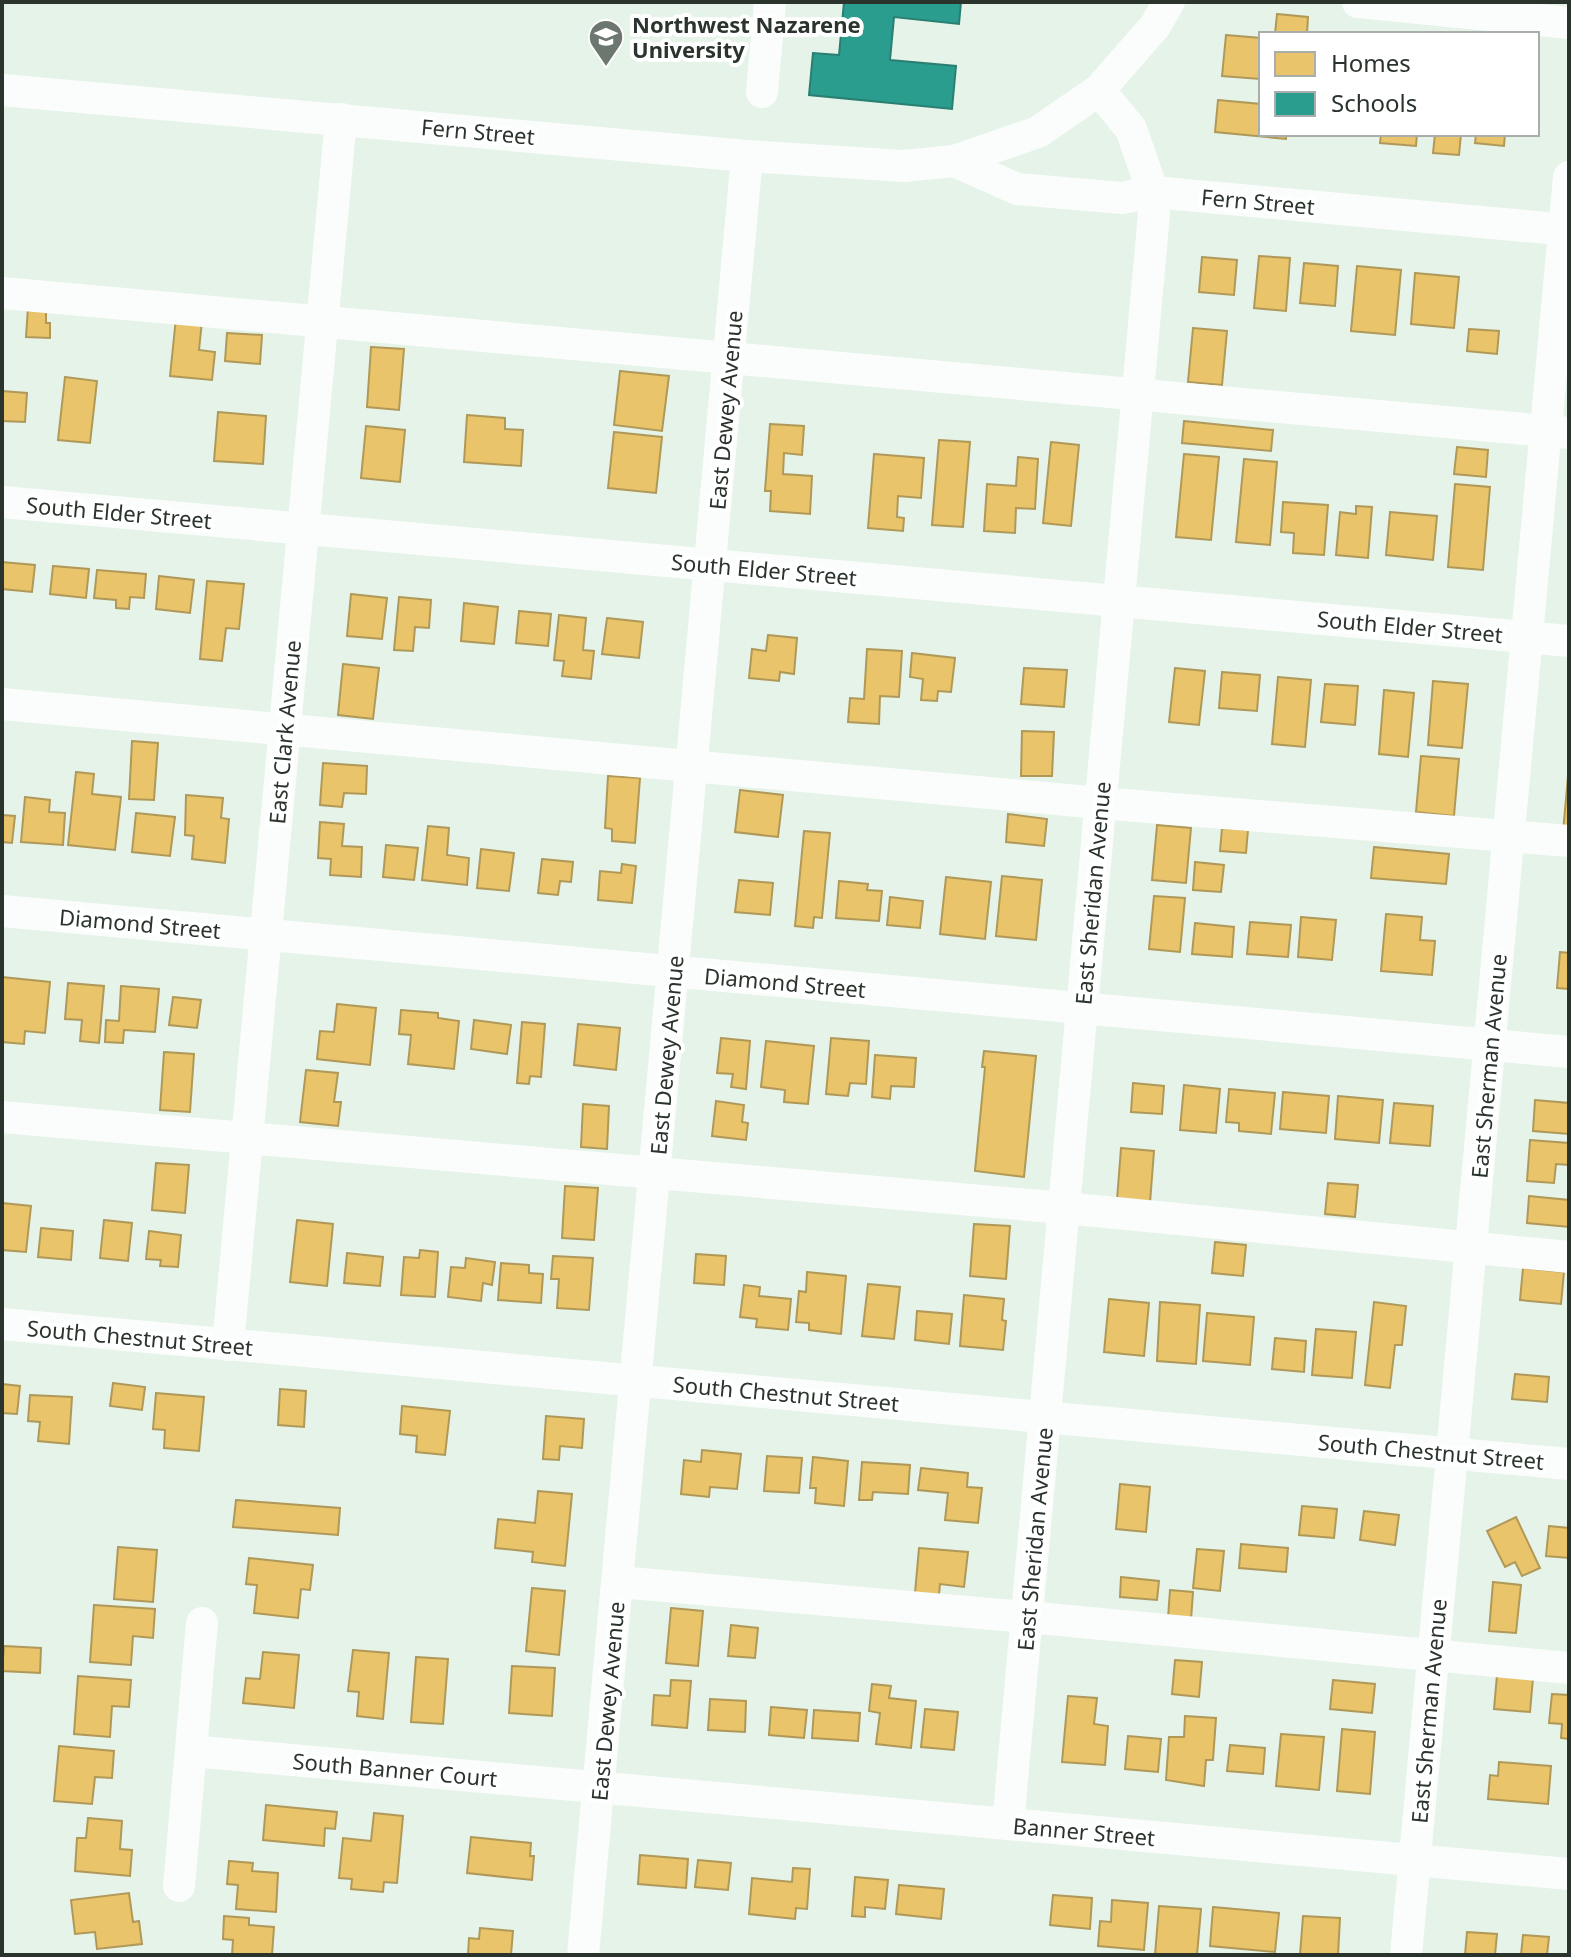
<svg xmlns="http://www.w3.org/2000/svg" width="1571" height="1957" font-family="'Noto Sans',sans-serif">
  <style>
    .homes { fill: #e9c46a; stroke: #b09958; stroke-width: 2 }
    .schools { fill: #2a9d8f; stroke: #2a7e72; stroke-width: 2 }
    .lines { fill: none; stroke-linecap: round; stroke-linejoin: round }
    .minor { stroke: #fbfdfc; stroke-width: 32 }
    .labels { text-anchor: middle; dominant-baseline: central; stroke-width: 8; stroke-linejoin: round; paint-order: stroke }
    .poi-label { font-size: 22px; font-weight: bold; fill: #2a342d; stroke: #fff; text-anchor: start }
    .street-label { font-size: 22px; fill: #2a342d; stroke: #fff }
  </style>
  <rect width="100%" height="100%" fill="#e5f3e9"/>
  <g class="homes">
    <path d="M1277 14 1308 17 1307 34H1275Z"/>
    <path d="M1226 35 1261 38 1260 79 1222 76Z"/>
    <path d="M1218 100 1261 104V134H1286V139L1215 132Z"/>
    <path d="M1381 134H1417L1416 146 1380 143Z"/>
    <path d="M1435 134H1461L1459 155 1433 153Z"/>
    <path d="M1476 134H1505L1504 146 1475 143Z"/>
    <path d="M1259 256 1290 258 1286 311 1254 308Z"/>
    <path d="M1202 257 1237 260 1234 295 1199 292Z"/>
    <path d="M1304 263 1338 266 1335 306 1300 303Z"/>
    <path d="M1357 266 1401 270 1395 335 1351 331Z"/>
    <path d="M1415 273 1459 277 1454 328 1411 324Z"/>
    <path d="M28 307 46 308V323H50V338L26 337Z"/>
    <path d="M176 318 202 321 199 350 215 352 212 380 170 376Z"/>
    <path d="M1193 328 1227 331 1222 385 1188 382Z"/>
    <path d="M1469 329 1499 331 1497 354 1467 351Z"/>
    <path d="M227 333 262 335 260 364 225 361Z"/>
    <path d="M371 347 404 349 399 410 367 407Z"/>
    <path d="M620 371 669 376 662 431 614 425Z"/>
    <path d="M65 377 97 381 90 443 58 440Z"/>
    <path d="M2 391 27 393 25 422 2 421Z"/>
    <path d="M218 412 266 416 263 464 214 461Z"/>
    <path d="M467 415 505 418V429L523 430 521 466 464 462Z"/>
    <path d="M1184 421 1273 430 1271 451 1182 443Z"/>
    <path d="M770 424 804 426 802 455 784 453 783 474 812 476 810 514 770 511 771 491H765Z"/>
    <path d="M366 426 405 430 400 482 361 478Z"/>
    <path d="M614 432 662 437 656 493 608 488Z"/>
    <path d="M939 440 970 442 963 527 932 525Z"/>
    <path d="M1051 442 1079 445 1071 526 1043 523Z"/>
    <path d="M1457 447 1488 450 1486 477 1454 474Z"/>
    <path d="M874 454 924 458 921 498 898 496 897 517 904 518 903 531 868 528Z"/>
    <path d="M1184 454 1219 457 1211 540 1176 537Z"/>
    <path d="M1018 457 1038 459 1035 509 1016 508 1015 533 984 531 987 484 1016 486Z"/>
    <path d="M1244 459 1277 462 1270 545 1236 542Z"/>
    <path d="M1455 484 1490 487 1483 570 1448 567Z"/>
    <path d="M1283 502 1328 505 1324 555 1293 553 1294 533 1281 532Z"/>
    <path d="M1356 506 1372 507 1368 558 1336 555 1340 512 1356 514Z"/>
    <path d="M1390 512 1437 516 1433 560 1386 555Z"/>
    <path d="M2 562 35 565 32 592 2 589Z"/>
    <path d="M53 566 89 569 86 598 50 594Z"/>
    <path d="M97 570 146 574 144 598 130 597 129 609 116 608V600L94 598Z"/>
    <path d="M159 576 194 580 190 613 156 609Z"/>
    <path d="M207 581 244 584 239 629 226 628 222 661 200 659Z"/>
    <path d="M351 594 387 598 382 639 347 636Z"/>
    <path d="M399 597 431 600 429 628 415 627 413 651 394 650Z"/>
    <path d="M464 603 498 607 494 644 461 641Z"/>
    <path d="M519 611 551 614 548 646 516 643Z"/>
    <path d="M559 615 586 618 583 650 594 651 591 679 562 676 564 661 554 660Z"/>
    <path d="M607 618 643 622 639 658 602 654Z"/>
    <path d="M768 635 797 638 794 674 780 672 779 681 749 678 752 649 766 651Z"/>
    <path d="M867 649 902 651 899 697 880 696 879 724 848 722 850 698 864 699Z"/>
    <path d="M912 653 955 658 951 692 938 691 937 701 921 700 923 679 910 677Z"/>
    <path d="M343 664 379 668 373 719 338 715Z"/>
    <path d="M1024 668 1067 670 1064 707 1021 704Z"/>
    <path d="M1175 668 1205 671 1199 725 1169 722Z"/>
    <path d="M1222 672 1260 675 1257 711 1219 708Z"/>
    <path d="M1278 677 1311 680 1305 747 1272 744Z"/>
    <path d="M1433 681 1468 684 1462 748 1428 745Z"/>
    <path d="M1325 684 1358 686 1355 725 1321 722Z"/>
    <path d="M1384 690 1414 693 1408 757 1379 754Z"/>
    <path d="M1022 731 1054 732 1052 776H1021Z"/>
    <path d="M132 741 158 743 154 800 129 799Z"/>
    <path d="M1421 756 1459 759 1454 816 1416 812Z"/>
    <path d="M323 763 367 766 366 794 344 793 342 807 320 805Z"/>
    <path d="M1569 765V833L1563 832Z"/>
    <path d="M76 772 94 774 92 794 121 797 115 850 68 845Z"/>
    <path d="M608 776 640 778 635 843 612 841V829L605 828Z"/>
    <path d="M740 790 783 795 778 837 735 832Z"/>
    <path d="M186 795 223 798 221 818 229 819 225 863 192 859 194 836 185 835Z"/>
    <path d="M25 797 50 800 49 812 65 813 63 845 21 842Z"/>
    <path d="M136 813 175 817 170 856 132 852Z"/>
    <path d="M1008 814 1047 819 1044 846 1006 842Z"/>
    <path d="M2 815 15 816 12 843 2 842Z"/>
    <path d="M320 822 344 824 342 846 362 847 361 877 330 875 331 859 318 858Z"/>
    <path d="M1157 825 1191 828 1186 883 1152 880Z"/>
    <path d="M428 826 449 828 447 855 469 858 467 885 422 880Z"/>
    <path d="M1222 828 1248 830 1246 853 1220 851Z"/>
    <path d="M804 831 830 833 822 918 814 917 813 928 795 926Z"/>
    <path d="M386 845 418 848 414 880 383 877Z"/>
    <path d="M1374 847 1449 854 1446 884 1371 878Z"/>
    <path d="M481 849 514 853 509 891 477 888Z"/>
    <path d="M542 859 573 862 571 882 560 881 558 895 538 893Z"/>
    <path d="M1195 862 1224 865 1221 892 1193 890Z"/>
    <path d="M622 864 636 866 632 903 598 900 600 871 621 873Z"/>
    <path d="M1002 876 1042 880 1036 940 996 936Z"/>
    <path d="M946 877 991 882 985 939 940 934Z"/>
    <path d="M739 880 773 883 770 915 735 912Z"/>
    <path d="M839 881 868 884 867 890 882 891 879 921 836 918Z"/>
    <path d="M1154 896 1185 898 1180 952 1149 949Z"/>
    <path d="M890 897 923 901 920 928 887 925Z"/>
    <path d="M1386 914 1422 917 1420 940 1435 941 1432 975 1381 971Z"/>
    <path d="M1301 917 1336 920 1332 960 1298 957Z"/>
    <path d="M1250 922 1291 925 1288 957 1247 954Z"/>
    <path d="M1195 923 1234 927 1232 957 1192 954Z"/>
    <path d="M1560 952 1569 953V989L1557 988Z"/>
    <path d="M2 977 50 982 45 1033 25 1031 24 1044 2 1042Z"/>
    <path d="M68 983 104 986 99 1043 80 1041 82 1020 65 1019Z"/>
    <path d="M121 986 159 989 155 1032 124 1030 123 1043 105 1042 106 1020 119 1021Z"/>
    <path d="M173 997 201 1000 197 1028 169 1025Z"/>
    <path d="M337 1004 376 1008 370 1065 317 1059 320 1031 334 1032Z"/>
    <path d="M401 1010 438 1013V1018L459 1021 454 1069 408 1064 411 1035 399 1034Z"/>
    <path d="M474 1020 511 1025 507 1054 471 1049Z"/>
    <path d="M522 1022 545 1024 541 1077 530 1076 529 1084 517 1083Z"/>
    <path d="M578 1024 620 1028 616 1070 574 1065Z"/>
    <path d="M721 1038 750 1041 746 1089 731 1087 733 1074 717 1073Z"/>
    <path d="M831 1038 869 1041 866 1084 850 1083 848 1096 826 1094Z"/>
    <path d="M766 1041 814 1046 808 1104 784 1102 785 1090 761 1087Z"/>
    <path d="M984 1051 1036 1056 1024 1177 975 1171 985 1067H982Z"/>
    <path d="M164 1052 194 1054 190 1112 160 1110Z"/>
    <path d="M875 1055 916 1058 914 1087 891 1086 890 1099 872 1097Z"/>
    <path d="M306 1070 338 1073 334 1102H341L338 1126 300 1122Z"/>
    <path d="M1133 1083 1164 1086 1162 1114 1131 1112Z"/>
    <path d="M1184 1085 1220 1089 1216 1133 1180 1130Z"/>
    <path d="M1229 1089 1275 1093 1271 1134 1239 1131V1123L1226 1122Z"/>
    <path d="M1283 1092 1329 1096 1326 1133 1280 1129Z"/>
    <path d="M1338 1096 1383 1100 1379 1143 1335 1139Z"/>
    <path d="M1535 1100 1569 1103V1134L1533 1131Z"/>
    <path d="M716 1101 744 1105 742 1122 748 1123 746 1140 712 1136Z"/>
    <path d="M1394 1103 1433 1106 1430 1146 1390 1143Z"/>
    <path d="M583 1104 609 1106 607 1149 581 1147Z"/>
    <path d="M1530 1140 1569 1143V1165L1556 1164 1554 1183 1527 1181Z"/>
    <path d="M1121 1148 1154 1151 1150 1203 1117 1200Z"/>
    <path d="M156 1163 189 1165 185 1213 152 1210Z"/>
    <path d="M1328 1183 1358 1185 1355 1217 1325 1214Z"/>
    <path d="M565 1186 598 1188 594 1240 562 1238Z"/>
    <path d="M1529 1196 1569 1200V1227L1527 1223Z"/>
    <path d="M2 1203 31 1206 26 1252 2 1250Z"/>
    <path d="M104 1220 132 1223 128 1261 100 1258Z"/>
    <path d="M297 1220 333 1224 327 1286 290 1282Z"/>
    <path d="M974 1224 1010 1226 1006 1279 970 1276Z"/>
    <path d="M41 1228 73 1231 71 1260 38 1257Z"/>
    <path d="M149 1231 181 1235 178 1267 160 1266 161 1260 146 1259Z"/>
    <path d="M1215 1242 1246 1245 1243 1276 1212 1273Z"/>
    <path d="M420 1250 438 1252 435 1297 401 1295 404 1257 419 1258Z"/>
    <path d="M347 1253 383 1257 380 1286 344 1283Z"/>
    <path d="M696 1254 726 1256 724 1285 694 1283Z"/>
    <path d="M553 1256 593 1258 589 1310 557 1308 559 1279H551Z"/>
    <path d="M466 1258 495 1262 492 1285 483 1283 481 1301 448 1297 451 1267 465 1268Z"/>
    <path d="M501 1263 529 1265V1273L543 1274 541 1303 498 1300Z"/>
    <path d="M1523 1268 1564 1272 1561 1304 1520 1300Z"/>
    <path d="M807 1272 846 1276 841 1334 809 1330V1323L796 1322 799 1291 806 1292Z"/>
    <path d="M868 1284 900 1287 894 1339 862 1336Z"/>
    <path d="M744 1285 760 1287 759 1296 791 1299 788 1330 756 1327 757 1319 740 1317Z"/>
    <path d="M964 1295 1004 1299 1002 1320 1006 1321 1003 1350 960 1346Z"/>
    <path d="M1109 1299 1149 1303 1144 1356 1104 1352Z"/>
    <path d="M1160 1302 1200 1305 1196 1364 1157 1361Z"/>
    <path d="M1374 1302 1406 1306 1402 1345H1395L1390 1388 1365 1385Z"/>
    <path d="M917 1311 952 1314 949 1344 915 1340Z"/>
    <path d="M1207 1313 1254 1317 1250 1365 1203 1361Z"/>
    <path d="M1316 1329 1356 1332 1352 1378 1312 1375Z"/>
    <path d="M1275 1338 1306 1341 1304 1372 1272 1369Z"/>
    <path d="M1515 1374 1549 1377 1547 1402 1512 1399Z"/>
    <path d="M113 1383 145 1387 142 1410 110 1406Z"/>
    <path d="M2 1384 20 1386 17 1414 2 1413Z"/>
    <path d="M280 1389 306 1391 304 1427 278 1425Z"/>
    <path d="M156 1393 204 1397 199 1451 164 1448 165 1430 153 1429Z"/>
    <path d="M30 1395 72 1397 69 1444 38 1441 40 1422 28 1421Z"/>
    <path d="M402 1406 450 1411 445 1455 416 1452 417 1436 400 1434Z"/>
    <path d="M546 1416 584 1419 582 1448 560 1446 559 1460 543 1459Z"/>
    <path d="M702 1450 741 1454 737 1489 710 1487 709 1497 681 1494 684 1460 701 1462Z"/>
    <path d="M767 1456 802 1458 799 1493 764 1491Z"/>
    <path d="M813 1457 848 1461 844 1506 815 1503 816 1488H810Z"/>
    <path d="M862 1462 910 1465 908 1494 873 1492 872 1500H859Z"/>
    <path d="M921 1468 968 1473 967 1487 982 1488 978 1523 945 1520 948 1493 918 1490Z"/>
    <path d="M1120 1484 1150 1487 1146 1532 1116 1529Z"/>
    <path d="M538 1491 572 1494 565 1566 532 1562 533 1552 495 1548 498 1519 535 1523Z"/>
    <path d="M236 1500 340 1508 338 1535 233 1527Z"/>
    <path d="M1302 1506 1337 1509 1334 1538 1299 1535Z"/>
    <path d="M1364 1511 1399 1515 1395 1545 1360 1540Z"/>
    <path d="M1516 1517 1540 1568 1522 1576 1515 1562 1505 1567 1487 1531Z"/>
    <path d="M1549 1526 1569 1528V1558L1546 1556Z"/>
    <path d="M1241 1544 1288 1548 1286 1572 1239 1568Z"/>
    <path d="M118 1547 157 1550 153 1602 114 1599Z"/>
    <path d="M919 1548 968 1552 964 1587 940 1584 939 1595 915 1593Z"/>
    <path d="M1197 1549 1224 1551 1220 1591 1193 1588Z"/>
    <path d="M249 1558 313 1565 310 1590 301 1589 298 1618 254 1613 257 1585 246 1584Z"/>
    <path d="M1121 1577 1159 1581 1157 1600 1120 1597Z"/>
    <path d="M1493 1582 1521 1585 1516 1633 1489 1631Z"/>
    <path d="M532 1588 565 1591 559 1655 526 1651Z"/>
    <path d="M1170 1590 1193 1592 1191 1620 1168 1618Z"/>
    <path d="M94 1605 155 1609 153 1638 133 1636 131 1665 90 1662Z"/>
    <path d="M671 1608 703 1611 698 1666 666 1663Z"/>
    <path d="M731 1625 758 1628 755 1658 728 1656Z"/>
    <path d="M4 1646 41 1648 40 1673 2 1671Z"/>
    <path d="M353 1650 389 1653 383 1719 357 1716 359 1692 348 1691Z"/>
    <path d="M263 1652 299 1655 294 1708 243 1703 246 1678 260 1679Z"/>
    <path d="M416 1657 448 1659 443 1724 411 1722Z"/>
    <path d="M1175 1660 1202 1662 1199 1697 1172 1694Z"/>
    <path d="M512 1666 555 1668 552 1716 509 1713Z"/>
    <path d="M1497 1675 1533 1678 1530 1712 1494 1709Z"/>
    <path d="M78 1676 131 1680 129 1707 112 1706 110 1737 74 1734Z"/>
    <path d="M671 1680 691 1681 687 1728 652 1725 654 1695 670 1696Z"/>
    <path d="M1333 1680 1375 1684 1372 1713 1330 1709Z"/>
    <path d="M872 1684 891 1686 889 1698 916 1701 911 1748 876 1744 880 1713 869 1711Z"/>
    <path d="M1552 1694 1569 1695V1739L1561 1738 1562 1724 1549 1723Z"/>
    <path d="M1068 1696 1097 1698 1094 1724 1108 1726 1105 1765 1062 1762Z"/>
    <path d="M710 1699 746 1701 745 1732 708 1730Z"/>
    <path d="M771 1707 807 1710 804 1738 769 1735Z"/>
    <path d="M925 1709 958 1712 954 1750 921 1747Z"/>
    <path d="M814 1710 860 1713 858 1741 812 1738Z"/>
    <path d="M1185 1716 1216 1718 1213 1760H1206L1204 1786 1166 1780 1169 1737H1184Z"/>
    <path d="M1342 1729 1375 1732 1370 1794 1337 1791Z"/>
    <path d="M1281 1734 1324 1737 1319 1790 1276 1786Z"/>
    <path d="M1128 1736 1161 1739 1158 1772 1125 1769Z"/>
    <path d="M1230 1745 1265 1748 1263 1774 1227 1771Z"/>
    <path d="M59 1746 114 1751 112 1778 95 1777 92 1804 54 1801Z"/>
    <path d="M1499 1762 1551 1766 1548 1804 1488 1799 1490 1775 1498 1776Z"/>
    <path d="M266 1805 337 1812 335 1829 325 1828 324 1846 263 1840Z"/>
    <path d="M374 1813 403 1816 397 1883 384 1882 383 1892 351 1889 352 1879 339 1878 343 1838 371 1841Z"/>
    <path d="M88 1818 122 1821 120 1849 132 1850 130 1876 75 1871 77 1838H86Z"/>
    <path d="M471 1837 531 1843 530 1856H534L532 1880 467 1873Z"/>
    <path d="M640 1855 688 1859 686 1888 638 1884Z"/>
    <path d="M698 1860 731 1863 728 1890 695 1887Z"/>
    <path d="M229 1861 253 1863 252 1871 278 1873 276 1912 236 1909 238 1885 227 1884Z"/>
    <path d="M793 1868 810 1869 807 1909 796 1908 795 1919 749 1914 752 1878 792 1882Z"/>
    <path d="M855 1877 888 1880 885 1909 865 1907V1917L852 1916Z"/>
    <path d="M899 1885 944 1889 941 1919 896 1914Z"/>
    <path d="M129 1893 133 1922 139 1921 142 1944 97 1949 95 1932 75 1934 71 1900Z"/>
    <path d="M1053 1895 1092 1898 1090 1929 1050 1925Z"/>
    <path d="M1112 1900 1148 1903 1144 1950 1098 1946 1100 1921 1111 1922Z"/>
    <path d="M1159 1906 1201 1909 1197 1955H1155Z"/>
    <path d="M1213 1907 1279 1913 1275 1952 1210 1946Z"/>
    <path d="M224 1916 249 1918V1925L274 1927 272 1955H232L233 1940 223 1939Z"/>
    <path d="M1303 1916 1340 1918 1338 1955H1300Z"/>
    <path d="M480 1928 513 1931 511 1955H468L469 1938 479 1939Z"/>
    <path d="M1467 1932 1497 1934 1495 1955H1465Z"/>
    <path d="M1523 1935 1549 1937 1547 1955H1521Z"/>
  </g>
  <path class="schools" d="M844 2H961L959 24 894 17 890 60 956 66 952 109 809 95 813 53 839 55Z"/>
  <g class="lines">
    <g class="minor">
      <path d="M1358 2 1569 23"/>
      <path d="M2 90 747 156 904 166 954 161 1038 132 1099 90 1155 26 1169 2"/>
      <path d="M762 92 770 2"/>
      <path d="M954 161 1017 189 1122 198 1153 192 1569 230"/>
      <path d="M2 293 1569 433"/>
      <path d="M2 502 1569 641"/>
      <path d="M2 704 1100 803 1569 841"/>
      <path d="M2 911 1569 1052"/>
      <path d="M2 1117 1064 1208 1569 1257"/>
      <path d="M2 1324 1569 1464"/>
      <path d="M228 1345 341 119"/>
      <path d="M618 1582 1027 1617 1569 1668"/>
      <path d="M191 1751 1569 1874"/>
      <path d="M1008 1824 1154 214 1153 192 1131 129 1099 90"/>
      <path d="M179 1886 202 1623"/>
      <path d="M583 1955 747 156"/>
      <path d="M1406 1955 1569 177"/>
    </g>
  </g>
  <defs>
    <symbol id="university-pin" viewBox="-11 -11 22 30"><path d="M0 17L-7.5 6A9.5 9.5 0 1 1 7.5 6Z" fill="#6b776f" stroke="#fff"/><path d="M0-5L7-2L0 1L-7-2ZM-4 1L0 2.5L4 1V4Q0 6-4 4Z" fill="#fff"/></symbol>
  </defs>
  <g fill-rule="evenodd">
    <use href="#university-pin" x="586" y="17" width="40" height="54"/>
  </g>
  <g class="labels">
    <g class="poi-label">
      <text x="632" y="24">Northwest Nazarene<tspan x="632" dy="25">University</tspan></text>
    </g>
    <g class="street-label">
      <text transform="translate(478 131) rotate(5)">Fern Street</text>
      <text transform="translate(1258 201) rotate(5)">Fern Street</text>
      <text transform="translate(725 410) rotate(-85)">East Dewey Avenue</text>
      <text transform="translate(119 512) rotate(5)">South Elder Street</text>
      <text transform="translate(764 569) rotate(5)">South Elder Street</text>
      <text transform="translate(1410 626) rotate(5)">South Elder Street</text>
      <text transform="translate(284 732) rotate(-85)">East Clark Avenue</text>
      <text transform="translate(1092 893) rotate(-85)">East Sheridan Avenue</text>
      <text transform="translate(140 923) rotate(5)">Diamond Street</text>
      <text transform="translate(785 982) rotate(5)">Diamond Street</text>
      <text transform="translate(666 1055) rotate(-85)">East Dewey Avenue</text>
      <text transform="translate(1488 1066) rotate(-85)">East Sherman Avenue</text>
      <text transform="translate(140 1337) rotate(5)">South Chestnut Street</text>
      <text transform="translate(786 1393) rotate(5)">South Chestnut Street</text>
      <text transform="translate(1431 1451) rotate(5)">South Chestnut Street</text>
      <text transform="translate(1034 1539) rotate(-85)">East Sheridan Avenue</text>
      <text transform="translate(607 1701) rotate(-85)">East Dewey Avenue</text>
      <text transform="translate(1428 1711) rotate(-85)">East Sherman Avenue</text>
      <text transform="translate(395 1769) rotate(5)">South Banner Court</text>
      <text transform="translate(1084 1831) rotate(5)">Banner Street</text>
    </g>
  </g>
  <rect width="1571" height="1957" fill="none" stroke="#2a342d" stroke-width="8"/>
  <rect x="1259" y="32" width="280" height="104" fill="#ffffff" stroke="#aaaeab" stroke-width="2"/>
  <rect x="1275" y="52" width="40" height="24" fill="#e9c46a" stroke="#aaaeab" stroke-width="2"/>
  <text x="1331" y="72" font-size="24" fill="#2a342d">Homes</text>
  <rect x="1275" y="92" width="40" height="24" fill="#2a9d8f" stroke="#aaaeab" stroke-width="2"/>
  <text x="1331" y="112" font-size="24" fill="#2a342d">Schools</text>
</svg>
